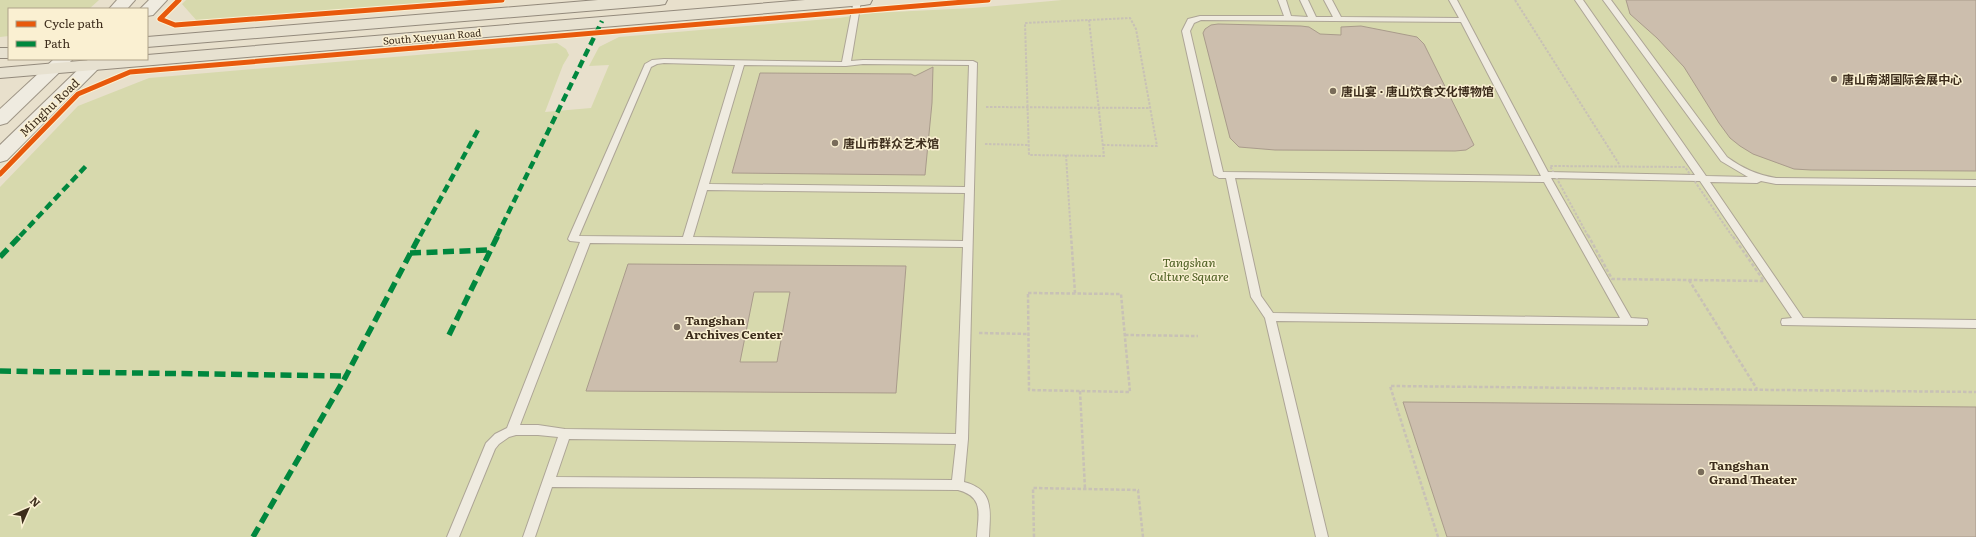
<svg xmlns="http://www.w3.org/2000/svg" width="1976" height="537" font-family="Literata,'Noto Sans SC',serif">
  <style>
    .green { fill: #d7d9ad }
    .building { fill: #ccbead; stroke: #a99b8b; fill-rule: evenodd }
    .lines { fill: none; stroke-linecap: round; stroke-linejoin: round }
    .service-casing { stroke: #ada596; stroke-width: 2 }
    .secondary-casing { stroke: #9d9485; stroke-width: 2 }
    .primary-casing { stroke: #938a7c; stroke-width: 2 }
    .path-far1 { stroke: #c8c1b6; stroke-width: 2; stroke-dasharray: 2.5 1.5; stroke-linecap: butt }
    .path { stroke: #c8c1b6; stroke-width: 2.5; stroke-dasharray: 3.5 2; stroke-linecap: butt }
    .service { fill: #efebe0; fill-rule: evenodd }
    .secondary { fill: #efebe0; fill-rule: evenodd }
    .primary { fill: #e7e1d0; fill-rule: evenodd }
    .quiet-far1 { stroke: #00873e; stroke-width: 4.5; stroke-dasharray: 8 4.5; stroke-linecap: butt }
    .quiet { stroke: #00873e; stroke-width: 5.5; stroke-dasharray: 11 5.5; stroke-linecap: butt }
    .cycleway-casing { stroke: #faf0d2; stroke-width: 7 }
    .cycleway { stroke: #e8590c; stroke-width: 5 }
    .poi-dot { fill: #796c5a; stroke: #faf0d2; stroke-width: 1.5 }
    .labels { text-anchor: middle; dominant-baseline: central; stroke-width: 3; stroke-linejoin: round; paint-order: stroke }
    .far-street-label { font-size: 10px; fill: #3d2d1c; stroke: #faf0d2 }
    .poi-label { font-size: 12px; font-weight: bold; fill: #3d2d1c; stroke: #faf0d2; text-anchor: start }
    .street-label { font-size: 12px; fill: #3d2d1c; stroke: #faf0d2 }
    .park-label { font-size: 12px; font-style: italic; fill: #4b5d20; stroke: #faf0d2 }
  </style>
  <rect width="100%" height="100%" fill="#e8e0cc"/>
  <g class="green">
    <path d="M0 0H99L89 9H9V36L0 37Z"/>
    <path d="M186 0H460L197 21 182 4Z"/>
    <path d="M1062 0H1976V537H0V187L78 106 149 78 557 43 566 49 569 55 563 65 545 112 591 108 609 65 589 66 599 47 619 37 839 18 872 13 973 8Z"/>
  </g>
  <g class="building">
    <path d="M1626 0H1976V171L1811 170 1794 169 1753 154 1740 146 1730 138 1719 123 1684 67 1657 38 1630 14Z"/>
    <path d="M1218 24 1301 26 1309 27 1320 34 1341 35V27L1361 26 1417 37 1424 44 1474 145 1466 150 1455 151 1275 150 1239 147 1230 138 1203 33 1205 29 1211 25Z"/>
    <path d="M933 67 932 103 925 175 732 173 760 73 911 74 915 76Z"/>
    <path d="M628 264 906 266 896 393 586 391ZM754 292H790L777 362H740Z"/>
    <path d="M1403 402 1976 407V537H1447Z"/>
  </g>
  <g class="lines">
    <defs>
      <g id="service">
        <path d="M854 0 861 1 851 61 863 60 973 61 977 63 968 439 964 482C995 490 990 511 989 537H977C978 515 985 497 958 490L552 487 535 537H523L558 437 538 435H516L509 437 499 444 495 449 459 537H447L486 443 495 434 507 428 580 242 570 241 568 239 645 64 652 60 664 59 842 62ZM664 63 735 65 683 237 579 236 651 67 657 64ZM863 64 969 65 965 187 709 184 744 65 846 66ZM707 190 965 193 963 241 693 237ZM590 243 963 247 956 434 565 429 538 425H520ZM569 439 956 444 952 480 556 477Z"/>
        <path d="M1278 0H1286L1291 16 1308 17 1300 0H1308L1316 17H1333L1324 0H1332L1341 17 1459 18 1449 0H1457L1548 172 1695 175 1575 0H1583L1706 176 1748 177 1721 161 1603 0H1611L1727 157C1742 168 1757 175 1776 178L1976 180V186L1776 184 1761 181 1757 183 1710 182 1803 318 1976 320V328L1782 325 1781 322 1782 319 1792 318 1700 181 1551 178 1631 318 1647 319 1648 322 1647 325 1276 321 1328 537H1316L1265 318 1251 297 1226 178H1219L1214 175 1182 31 1188 19 1200 16H1284ZM1201 20 1461 22 1541 176 1223 172 1190 31 1194 23ZM1235 178 1544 182 1620 318 1273 313 1261 296Z"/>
      </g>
      <g id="secondary">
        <path d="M117 0H135L127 9H109Z"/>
        <path d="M149 0H167L153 15 147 16V9H140Z"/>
        <path d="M54 59H73L7 123 0 125V109Z"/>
        <path d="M89 59H108L7 160 0 162V145Z"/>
      </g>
      <g id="primary">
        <path d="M598 0H667L665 4 659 5 147 47V37Z"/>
        <path d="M805 0H872L870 4 864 5 0 78V68L102 59H147V55Z"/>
        <rect x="0" y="48" width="9" height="10"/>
      </g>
    </defs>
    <use href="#service" class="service-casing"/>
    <use href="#secondary" class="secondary-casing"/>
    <use href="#primary" class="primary-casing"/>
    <g class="path-far1">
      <path d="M1515 0 1619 164"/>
      <path d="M1089 20 1104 156 1029 155 1025 23Z"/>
      <path d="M1089 20 1130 18 1136 29 1157 146 1103 145"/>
      <path d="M986 107 1150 108"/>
      <path d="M985 144 1029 145"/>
      <path d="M1066 155 1071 236"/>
      <path d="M1588 236 1550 166 1685 167 1732 236"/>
    </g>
    <g class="path">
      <path d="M1071 235 1075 293"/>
      <path d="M1588 235 1612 279 1764 281 1732 235"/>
      <path d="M1689 280 1757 389"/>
      <path d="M1028 293 1121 294 1130 392 1029 390Z"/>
      <path d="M979 333 1029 334"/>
      <path d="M1125 335 1198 336"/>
      <path d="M1080 391 1085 489"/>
      <path d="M1034 537 1033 488 1138 490 1143 537"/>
      <path d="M1438 537 1390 386 1976 392"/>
    </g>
    <use href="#service" class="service"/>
    <use href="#secondary" class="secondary"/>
    <use href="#primary" class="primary"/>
    <g class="quiet-far1">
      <path d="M20 236 86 166"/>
      <path d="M420 236 478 130"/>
      <path d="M497 236 602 21"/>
    </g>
    <g class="quiet">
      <path d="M410 253 490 250"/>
      <path d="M0 257 21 235"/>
      <path d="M449 335 498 235"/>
      <path d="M0 371 346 376"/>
      <path d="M253 537 346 376 420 235"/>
    </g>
    <defs>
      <g id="cycleway">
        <path d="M179 0 160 19 175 25 502 0"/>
        <path d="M0 174 78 94 130 72 988 0"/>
      </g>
    </defs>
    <use href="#cycleway" class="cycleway-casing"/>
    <use href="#cycleway" class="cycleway"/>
  </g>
  <g class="poi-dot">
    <circle cx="1834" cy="79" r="4"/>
    <circle cx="1333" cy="91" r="4"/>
    <circle cx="835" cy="143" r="4"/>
    <circle cx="677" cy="327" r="4"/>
    <circle cx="1701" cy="472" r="4"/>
  </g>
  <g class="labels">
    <g class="far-street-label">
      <text transform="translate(432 36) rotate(-5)">South Xueyuan Road</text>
    </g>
    <g class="poi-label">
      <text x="1842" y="79">唐山南湖国际会展中心</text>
      <text x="1341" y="91">唐山宴 · 唐山饮食文化博物馆</text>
      <text x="843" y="143">唐山市群众艺术馆</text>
      <text x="685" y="320">Tangshan<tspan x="685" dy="14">Archives Center</tspan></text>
      <text x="1709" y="465">Tangshan<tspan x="1709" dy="14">Grand Theater</tspan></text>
    </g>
    <g class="street-label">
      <text transform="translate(49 107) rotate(-44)">Minghu Road</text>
    </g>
    <g class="park-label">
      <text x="1189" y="262">Tangshan<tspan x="1189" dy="14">Culture Square</tspan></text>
    </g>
  </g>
  <rect x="8" y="8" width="140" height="52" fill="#faf0d2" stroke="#aea289"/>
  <rect x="16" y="21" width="20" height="6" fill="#e8590c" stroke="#aea289"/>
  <text x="44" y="28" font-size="12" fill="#3d2d1c">Cycle path</text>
  <rect x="16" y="41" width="20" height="6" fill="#00873e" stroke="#aea289"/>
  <text x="44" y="48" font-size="12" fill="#3d2d1c">Path</text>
  <g transform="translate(28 509) rotate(45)" stroke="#faf0d2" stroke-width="3" paint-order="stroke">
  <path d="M0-3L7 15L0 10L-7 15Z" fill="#3d2d1c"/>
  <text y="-6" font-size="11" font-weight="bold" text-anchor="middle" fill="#3d2d1c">N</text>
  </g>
</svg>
